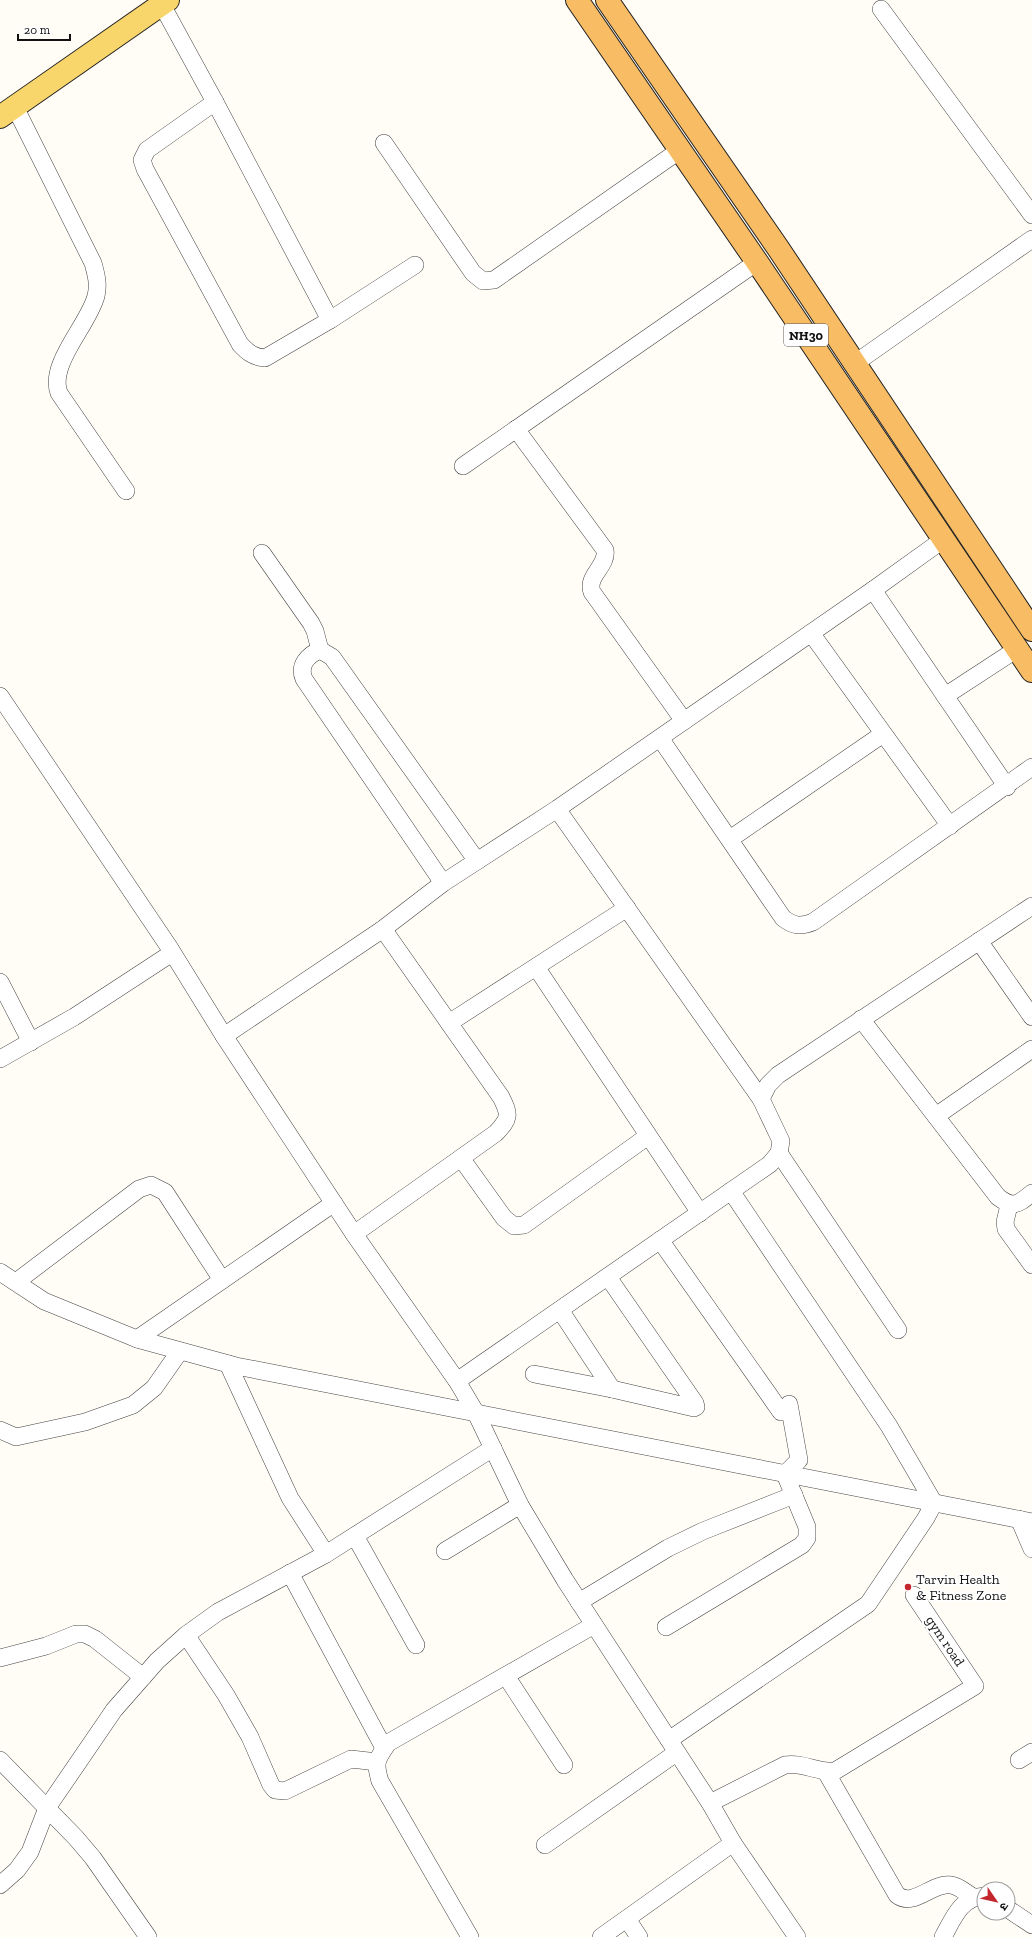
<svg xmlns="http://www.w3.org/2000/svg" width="1032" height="1937" font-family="'Zilla Slab','Noto Sans Devanagari',serif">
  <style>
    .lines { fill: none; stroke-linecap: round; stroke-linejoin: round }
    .minor-casing { stroke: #444; stroke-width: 18 }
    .primary-casing { stroke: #222; stroke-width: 24 }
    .trunk-casing { stroke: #222; stroke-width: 24 }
    .minor { stroke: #fff; stroke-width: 17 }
    .primary { stroke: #f9d66b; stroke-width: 22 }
    .trunk { stroke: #f7bc64; stroke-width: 22 }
    .poi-dot { fill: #c4262e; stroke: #fff; stroke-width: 1.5 }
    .labels { text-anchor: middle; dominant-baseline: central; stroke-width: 4; stroke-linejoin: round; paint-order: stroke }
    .shield { fill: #fff; stroke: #585858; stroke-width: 1 }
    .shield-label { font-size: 13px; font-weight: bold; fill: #111 }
    .poi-label { font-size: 14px; fill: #111; stroke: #fff; text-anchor: start }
    .street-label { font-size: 14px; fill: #111; stroke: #fff }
  </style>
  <rect width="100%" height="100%" fill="#fffdf5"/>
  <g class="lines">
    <defs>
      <g id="minor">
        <path d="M162 5 215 102 330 320"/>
        <path d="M881 9 1032 215"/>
        <path d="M215 102 147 150 142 160 145 169 240 344C248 353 254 357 265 358L330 320 415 265"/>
        <path d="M15 107 93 263C96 274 99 284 96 296 89 324 48 364 59 393L126 491"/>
        <path d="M384 143 473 273 483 281 494 280 680 150"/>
        <path d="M854 364 1032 239"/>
        <path d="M516 429 605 550C608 566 586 576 592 592L684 721"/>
        <path d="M463 466 757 262"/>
        <path d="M262 553 311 623 315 631 320 650"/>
        <path d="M873 590 1007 787"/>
        <path d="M811 633 950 826"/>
        <path d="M0 696 169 947 224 1036 354 1234 457 1381 476 1413 520 1505 565 1580 710 1803 733 1843 797 1937"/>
        <path d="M945 696 1017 649"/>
        <path d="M660 738 783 918C793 926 801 927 813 922L1032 767"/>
        <path d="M557 809 761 1099"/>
        <path d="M730 839 883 734"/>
        <path d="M443 883 304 679C298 665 308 655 320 650L332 657 477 861"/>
        <path d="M979 941 1032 1017"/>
        <path d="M536 967 700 1213"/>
        <path d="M0 982 31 1042"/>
        <path d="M861 1019 998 1197C1014 1209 1018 1204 1032 1193"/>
        <path d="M449 1023 627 908"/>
        <path d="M224 1036 383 929 443 883 557 809 873 590 944 539"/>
        <path d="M0 1059 74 1017 172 953"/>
        <path d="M936 1116 1032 1049"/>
        <path d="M779 1153 898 1330"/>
        <path d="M461 1158 504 1218 514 1226 524 1225 648 1136"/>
        <path d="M1009 1205 1005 1222 1006 1229 1032 1265"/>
        <path d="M354 1234 496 1133C510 1118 510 1115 501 1097L383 929"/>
        <path d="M660 1240 781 1412"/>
        <path d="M0 1272 44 1301 137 1339 236 1366 1032 1522"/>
        <path d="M16 1282 139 1189 151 1185 165 1192 222 1280"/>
        <path d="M560 1310 612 1389"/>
        <path d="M137 1339 334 1203"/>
        <path d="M228 1364 290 1498 326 1554"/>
        <path d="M534 1374 612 1389 694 1408 696 1407 695 1403 608 1277"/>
        <path d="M457 1381 770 1164 779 1153 781 1141 761 1099 768 1085 778 1075 1032 906"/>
        <path d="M0 1430 16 1437 85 1422 133 1405 154 1388 180 1351"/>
        <path d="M1019 1519 1032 1549"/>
        <path d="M355 1536 416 1645"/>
        <path d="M445 1551 520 1505"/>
        <path d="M290 1573 384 1748"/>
        <path d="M579 1602 668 1548 703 1531 794 1495"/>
        <path d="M666 1627 802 1545 807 1538V1527L785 1474 799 1460 789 1404"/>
        <path d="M186 1635 226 1695 250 1737 271 1785 275 1790 285 1791 351 1759 377 1762"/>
        <path d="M0 1658 46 1646 76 1634H85L95 1639 143 1677"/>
        <path d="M506 1676 564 1765"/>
        <path d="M669 1740 868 1604 926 1518 934 1503 889 1426 731 1191"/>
        <path d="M0 1760 76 1838 93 1858 148 1937"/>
        <path d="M1019 1760 1032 1752"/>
        <path d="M826 1772 897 1895C914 1908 932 1882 951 1885 959 1886 966 1893 973 1897"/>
        <path d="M710 1803 785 1765C803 1762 818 1773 835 1771L975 1686 914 1595"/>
        <path d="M545 1845 676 1753"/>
        <path d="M0 1885 17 1870 30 1852 47 1808 114 1710 157 1661 186 1635 218 1612 326 1554 493 1448"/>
        <path d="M1008 1909 1032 1925"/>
        <path d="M627 1919 639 1937"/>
        <path d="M470 1937 380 1781C374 1762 377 1759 388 1743L594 1625"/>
        <path d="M601 1937 733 1843"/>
        <path d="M943 1937C953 1919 961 1897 984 1896"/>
      </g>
      <path id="primary" d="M0 117 168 0"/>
      <g id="trunk">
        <path d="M577 0 757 262 1032 671"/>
        <path d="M607 0 778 248 1032 630"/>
      </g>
    </defs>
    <use href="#minor" class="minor-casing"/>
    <use href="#primary" class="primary-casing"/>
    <use href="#trunk" class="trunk-casing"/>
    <use href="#minor" class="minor"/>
    <use href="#primary" class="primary"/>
    <use href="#trunk" class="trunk"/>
  </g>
  <circle class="poi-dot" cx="908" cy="1587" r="4"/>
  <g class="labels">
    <rect class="shield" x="784" y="324" width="44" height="22" rx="3"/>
    <g class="shield-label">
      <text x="806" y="335">NH30</text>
    </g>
    <g class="poi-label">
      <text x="916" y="1579">Tarvin Health<tspan x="916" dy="16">&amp; Fitness Zone</tspan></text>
    </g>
    <g class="street-label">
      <text transform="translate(945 1641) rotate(56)">gym road</text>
    </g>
  </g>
  <g transform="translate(996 1901) rotate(124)"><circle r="19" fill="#ffffff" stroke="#a0a0a0"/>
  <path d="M0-3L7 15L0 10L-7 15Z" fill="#c4262e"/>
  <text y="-6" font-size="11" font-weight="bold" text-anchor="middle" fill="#111111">उ</text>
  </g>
  <path d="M18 34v6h52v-6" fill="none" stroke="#111111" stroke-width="2"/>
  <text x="24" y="34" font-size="12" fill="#111111" stroke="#ffffff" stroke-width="3" paint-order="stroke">20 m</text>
</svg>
